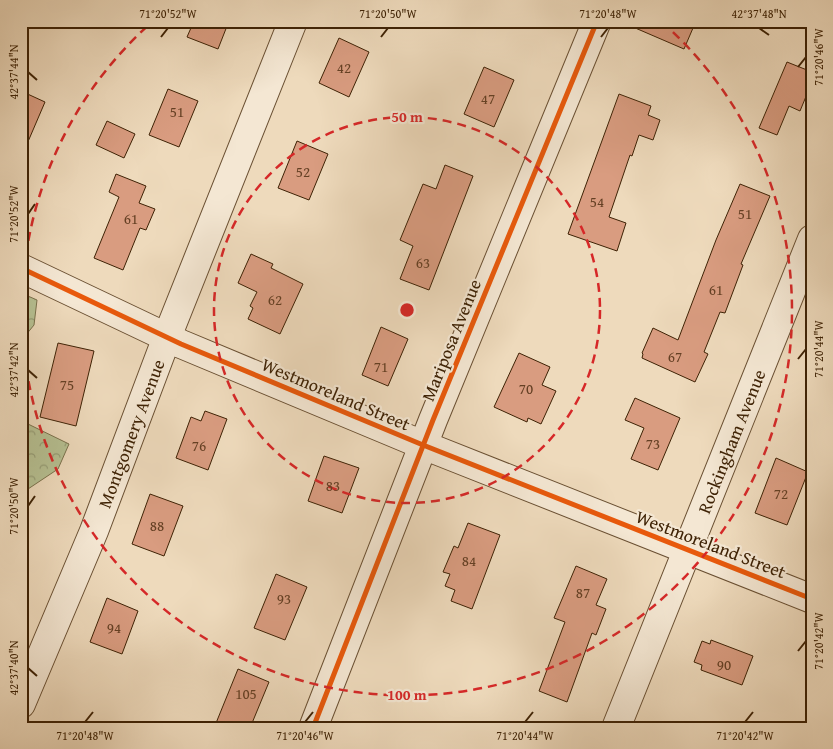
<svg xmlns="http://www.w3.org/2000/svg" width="833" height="749" font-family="'Gentium Book Plus',serif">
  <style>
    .forest { fill: url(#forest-crowns); stroke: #7a714c }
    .building { fill: #d99c80; stroke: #3e2205 }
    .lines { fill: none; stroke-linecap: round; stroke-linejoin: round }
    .street-casing { stroke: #6a5033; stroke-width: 30 }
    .street { stroke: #f4e7d3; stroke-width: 28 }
    .cycleway-casing { stroke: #f4e7d3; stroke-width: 8 }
    .cycleway { stroke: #e8590c; stroke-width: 5 }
    .ticks { fill: none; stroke: #3e2205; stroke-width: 2 }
    .ring { fill: none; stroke: #d62828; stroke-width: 2.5; stroke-dasharray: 9 6 }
    .labels { text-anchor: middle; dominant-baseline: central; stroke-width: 4.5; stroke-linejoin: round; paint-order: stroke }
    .number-label { font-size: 15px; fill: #654024 }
    .street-label { font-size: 18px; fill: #3e2205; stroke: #f4e7d3 }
    .centre { fill: #d62828; stroke: #f4e7d3; stroke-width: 2.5 }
    .ring-label { font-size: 15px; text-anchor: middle; font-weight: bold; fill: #d62828; stroke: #f4e7d3; stroke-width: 4.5; stroke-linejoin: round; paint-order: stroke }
    .neatline { fill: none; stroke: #3e2205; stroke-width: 2 }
    .ticks-label { font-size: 12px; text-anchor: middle; fill: #3e2205 }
  </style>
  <defs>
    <pattern id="forest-crowns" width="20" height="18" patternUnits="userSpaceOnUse" patternTransform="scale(1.25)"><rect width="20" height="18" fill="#b6c092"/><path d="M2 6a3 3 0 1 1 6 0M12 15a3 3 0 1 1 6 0" fill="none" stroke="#959c75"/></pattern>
  </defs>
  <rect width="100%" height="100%" fill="#eedabc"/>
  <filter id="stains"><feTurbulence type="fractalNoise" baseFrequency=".004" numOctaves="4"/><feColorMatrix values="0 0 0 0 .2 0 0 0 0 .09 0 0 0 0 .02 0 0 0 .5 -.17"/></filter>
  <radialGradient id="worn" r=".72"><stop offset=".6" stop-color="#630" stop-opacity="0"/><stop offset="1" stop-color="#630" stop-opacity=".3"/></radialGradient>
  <g class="forest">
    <path d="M21 293 37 300 34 325 21 341Z"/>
    <path d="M21 418 28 424 69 444 58 469 25 491 21 490Z"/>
  </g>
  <g class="building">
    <path d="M194 21H229L218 49 187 37Z"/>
    <path d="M619 21H696L684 49Z"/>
    <path d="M339 38 369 52 349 97 319 83Z"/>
    <path d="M787 62 812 72V82L800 111 789 106 777 135 759 128Z"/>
    <path d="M484 67 514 80 494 127 464 114Z"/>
    <path d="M168 89 198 101 179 147 149 135Z"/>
    <path d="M21 91 45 102 21 158Z"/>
    <path d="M619 94 651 106 648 115 660 120 653 140 639 135 632 156 630 155 609 217 626 223 617 251 568 234Z"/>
    <path d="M107 121 135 134 124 158 96 145Z"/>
    <path d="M297 141 328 154 309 200 278 188Z"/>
    <path d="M445 165 473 176 429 290 400 279 413 246 400 240 423 184 436 189Z"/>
    <path d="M116 174 146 186 139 203 155 209 146 230 140 228 123 270 94 258 119 197 109 192Z"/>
    <path d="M740 184 770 196 741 264 743 265 725 313 720 312 704 352 708 354 695 382 642 358 643 354 642 353 653 328 678 340 716 240Z"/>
    <path d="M251 254 273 264 271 268 303 284 280 334 248 319 253 308 250 306 257 292 238 283Z"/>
    <path d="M381 327 408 339 388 386 362 375Z"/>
    <path d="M58 343 94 351 76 426 40 417Z"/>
    <path d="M519 353 550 367 542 385 556 391 541 424 528 418 527 422 494 407Z"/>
    <path d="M635 398 680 418 658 470 631 459 644 428 625 420Z"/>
    <path d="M205 411 227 419 208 470 176 458 191 417 201 421Z"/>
    <path d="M324 456 359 468 342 513 308 501Z"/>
    <path d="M776 458 808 472 787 525 755 513Z"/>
    <path d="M150 494 183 506 164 556 132 544Z"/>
    <path d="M468 523 500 535 472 609 451 601 455 590 445 586 450 574 443 572 454 546 458 548Z"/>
    <path d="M576 566 607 579 596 605 606 609 596 635 592 633 567 702 539 691 565 622 554 618Z"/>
    <path d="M276 574 307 587 285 640 254 628Z"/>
    <path d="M107 598 138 611 122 654 90 642Z"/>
    <path d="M711 640 753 656 742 685 701 670 702 665 694 662 702 641 710 644Z"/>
    <path d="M238 669 269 682 250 728H214Z"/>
  </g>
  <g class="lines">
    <defs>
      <g id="street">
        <path d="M21 268 181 344 423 445 812 599"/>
        <path id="s1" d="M21 704 94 531 167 337 293 21"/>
        <path d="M313 728 433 420 597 21"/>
        <path id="s2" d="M616 728 812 239"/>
      </g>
    </defs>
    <use href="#street" class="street-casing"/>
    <use href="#street" class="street"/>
    <defs>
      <g id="cycleway">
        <path d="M21 268 181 344 423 445 812 599"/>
        <path d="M313 728 433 420 597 21"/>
      </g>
    </defs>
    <use href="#cycleway" class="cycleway-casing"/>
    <use href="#cycleway" class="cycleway"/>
  </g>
  <path class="ticks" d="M759 28 769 35M161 37 168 28M381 37 388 28M601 37 608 28M798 67 806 57M28 72 37 80M28 214 35 204M798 359 806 349M28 370 37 378M28 506 35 496M798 651 806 641M28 668 37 676M85 722 93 712M305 722 313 712M525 722 533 712M745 722 753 712"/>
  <g class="ring">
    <circle cx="407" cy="310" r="193"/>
    <path d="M662 22A385 385 0 1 1 152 22"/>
  </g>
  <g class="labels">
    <g class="number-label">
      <text x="344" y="67">42</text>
      <text x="488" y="98">47</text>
      <text x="177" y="111">51</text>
      <text x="303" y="171">52</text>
      <text x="597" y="201">54</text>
      <text x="745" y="213">51</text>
      <text x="131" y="218">61</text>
      <text x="423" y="262">63</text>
      <text x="716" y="289">61</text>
      <text x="275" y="299">62</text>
      <text x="675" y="356">67</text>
      <text x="381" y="366">71</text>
      <text x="67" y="384">75</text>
      <text x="526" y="388">70</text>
      <text x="653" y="443">73</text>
      <text x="199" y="445">76</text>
      <text x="333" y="485">83</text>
      <text x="781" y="493">72</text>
      <text x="157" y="525">88</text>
      <text x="469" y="560">84</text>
      <text x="583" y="592">87</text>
      <text x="284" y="598">93</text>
      <text x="114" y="627">94</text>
      <text x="724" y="664">90</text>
      <text x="246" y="693">105</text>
    </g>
    <g class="street-label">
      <text transform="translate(451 340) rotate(-68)">Mariposa Avenue</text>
      <text transform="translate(336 394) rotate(23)">Westmoreland Street</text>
      <text stroke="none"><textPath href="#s1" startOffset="292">Montgomery Avenue</textPath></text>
      <text stroke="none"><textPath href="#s2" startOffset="309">Rockingham Avenue</textPath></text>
      <text transform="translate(711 544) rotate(21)">Westmoreland Street</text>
    </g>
  </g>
  <circle cx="407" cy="310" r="8" class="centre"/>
  <g class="ring-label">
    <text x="407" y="122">50 m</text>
    <text x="407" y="700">100 m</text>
  </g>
  <rect width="833" height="749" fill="none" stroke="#eedabc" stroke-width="55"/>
  <rect x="28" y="28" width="778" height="694" class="neatline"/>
  <g class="ticks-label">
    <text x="168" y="18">71°20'52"W</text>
    <text x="388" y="18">71°20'50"W</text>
    <text x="608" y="18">71°20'48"W</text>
    <text x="759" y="18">42°37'48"N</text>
    <text transform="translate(819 57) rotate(-90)" y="4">71°20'46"W</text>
    <text transform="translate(14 72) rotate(-90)" y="4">42°37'44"N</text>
    <text transform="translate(14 214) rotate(-90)" y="4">71°20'52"W</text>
    <text transform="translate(819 349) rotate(-90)" y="4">71°20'44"W</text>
    <text transform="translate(14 370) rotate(-90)" y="4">42°37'42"N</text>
    <text transform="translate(14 506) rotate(-90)" y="4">71°20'50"W</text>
    <text transform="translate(819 641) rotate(-90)" y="4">71°20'42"W</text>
    <text transform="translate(14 668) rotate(-90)" y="4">42°37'40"N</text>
    <text x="85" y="740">71°20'48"W</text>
    <text x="305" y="740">71°20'46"W</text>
    <text x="525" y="740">71°20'44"W</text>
    <text x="745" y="740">71°20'42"W</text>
  </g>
  <rect width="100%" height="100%" filter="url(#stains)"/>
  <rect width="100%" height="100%" fill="url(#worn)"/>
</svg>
